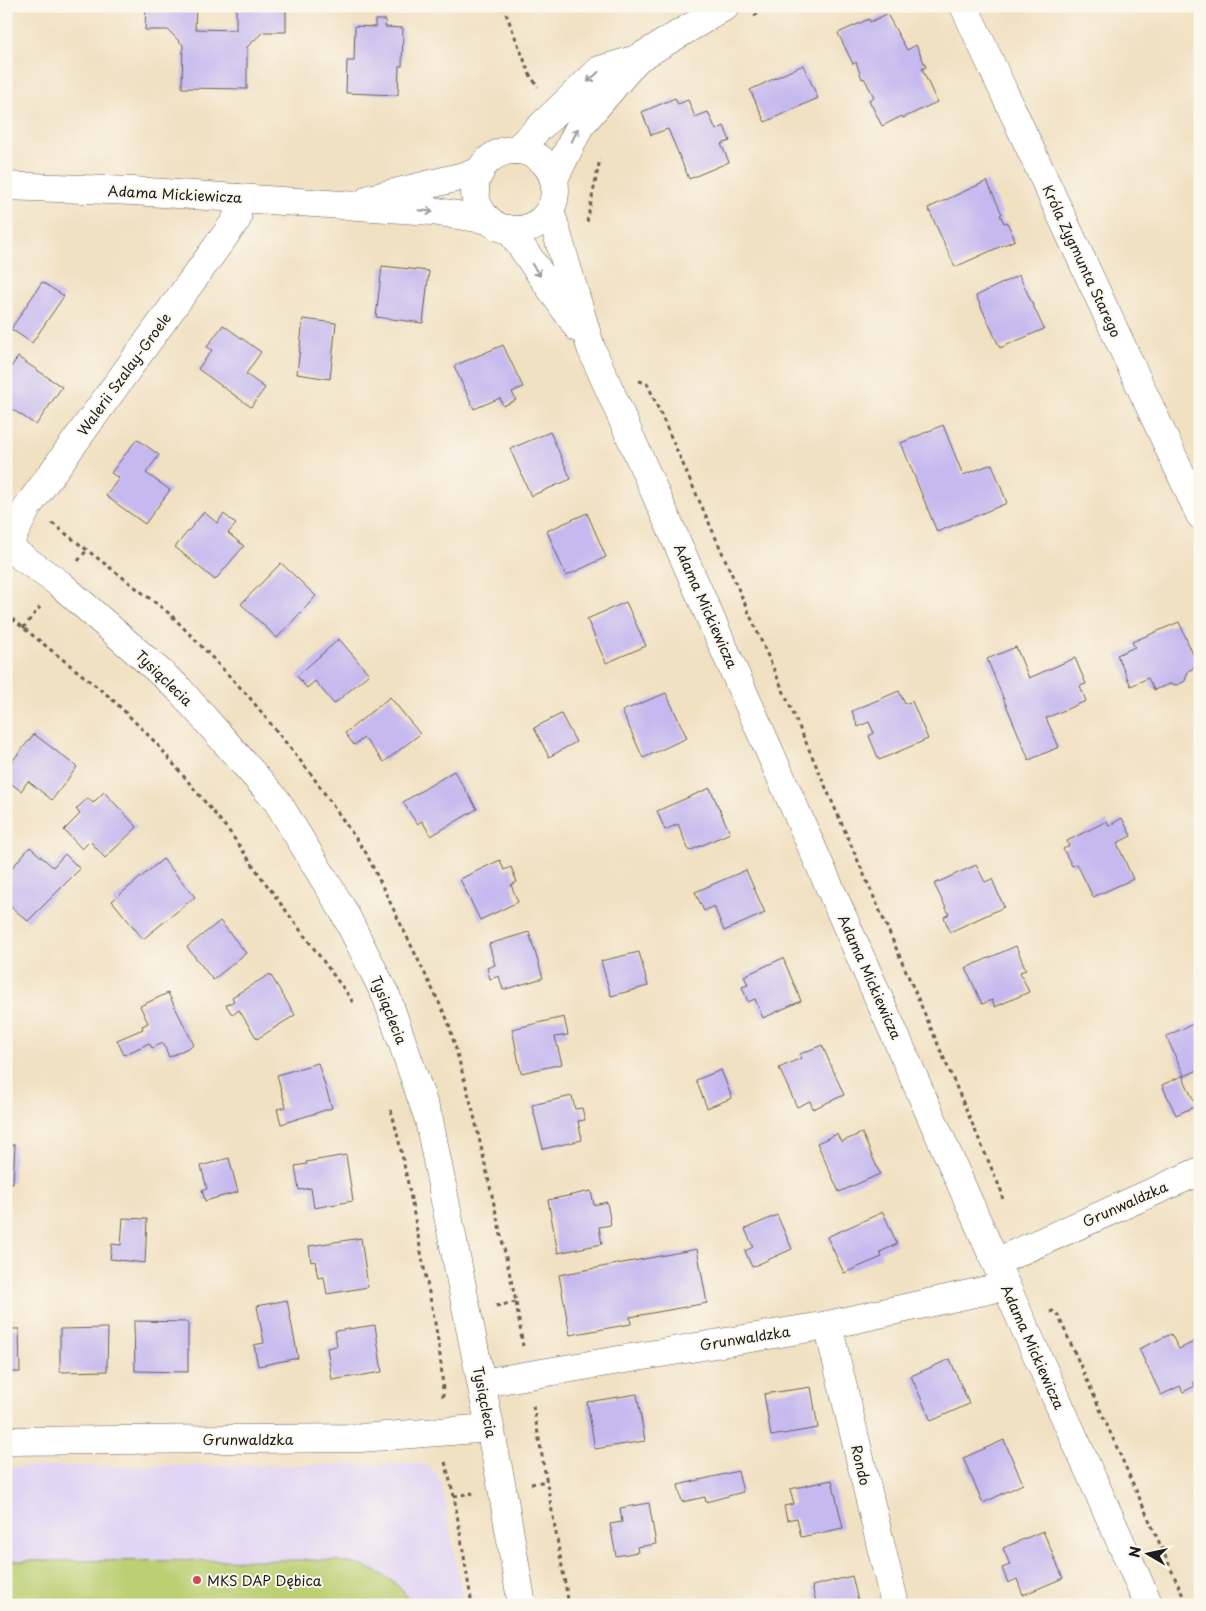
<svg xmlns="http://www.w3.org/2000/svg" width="1206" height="1611" font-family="'Playpen Sans',sans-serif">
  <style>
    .built { fill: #e1d4f4 }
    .green { fill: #bccf73; stroke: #6c7648 }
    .building { fill: #c6b9ef }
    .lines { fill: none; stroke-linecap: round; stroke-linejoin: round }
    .minor-casing { stroke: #676156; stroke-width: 29 }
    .tertiary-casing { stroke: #676156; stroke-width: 29 }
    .path { stroke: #676156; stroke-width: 3; stroke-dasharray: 4 4; stroke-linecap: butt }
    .minor { stroke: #fff; stroke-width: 28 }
    .tertiary { stroke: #fff; stroke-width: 28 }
    .oneway { stroke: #999 }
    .poi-dot { fill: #d1495b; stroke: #fbf7ec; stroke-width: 2 }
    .labels { text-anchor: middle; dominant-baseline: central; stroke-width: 4; stroke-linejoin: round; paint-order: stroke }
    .street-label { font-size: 14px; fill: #1c1c1c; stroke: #fbf7ec }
    .poi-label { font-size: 14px; fill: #1c1c1c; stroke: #fbf7ec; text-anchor: start }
  </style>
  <rect width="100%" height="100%" fill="#fbf7ec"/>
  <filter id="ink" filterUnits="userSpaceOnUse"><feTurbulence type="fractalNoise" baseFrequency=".02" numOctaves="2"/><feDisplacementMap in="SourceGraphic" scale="10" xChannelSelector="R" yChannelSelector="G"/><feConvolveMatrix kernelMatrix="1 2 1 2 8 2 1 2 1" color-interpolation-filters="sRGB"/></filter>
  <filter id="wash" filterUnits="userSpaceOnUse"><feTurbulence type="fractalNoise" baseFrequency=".0096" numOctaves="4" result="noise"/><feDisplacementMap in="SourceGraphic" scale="20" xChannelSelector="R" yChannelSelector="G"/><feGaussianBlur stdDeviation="1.12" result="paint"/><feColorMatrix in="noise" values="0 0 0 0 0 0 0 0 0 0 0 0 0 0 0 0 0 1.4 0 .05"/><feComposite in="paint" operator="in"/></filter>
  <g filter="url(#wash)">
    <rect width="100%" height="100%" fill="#f1e1c3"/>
    <path class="built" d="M420 1464 427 1466 437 1474 442 1486 464 1605H6V1467Z"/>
    <path class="green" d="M325 1560C360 1562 393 1572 413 1605H6V1561Z"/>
    <g id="blocks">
      <g class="building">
        <path d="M146 6H196L195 29 236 30V6H286V32H263L247 47V89L182 88 183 45 168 30H145Z"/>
        <path d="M887 14 907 50 916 45 926 67 922 69 937 102 903 118 902 116 882 126 869 100 874 97 864 78 862 79 856 62 853 64 838 33 869 19 870 22Z"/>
        <path d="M375 20H386L385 27 403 28 402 66H399L398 95 346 93 347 61H354L355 26 375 27Z"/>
        <path d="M803 65 818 98 765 122 750 90Z"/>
        <path d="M675 98 678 104 688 100 695 117 708 112 716 130 724 126 730 141 721 144 729 162 689 179 668 129 651 135 642 112Z"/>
        <path d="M987 181 1002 214 1000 215 1004 223 1007 222 1015 240 955 267 928 208Z"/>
        <path d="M382 266 429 271 423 323 376 317Z"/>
        <path d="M1019 275 1044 329 1000 348 976 296Z"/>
        <path d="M42 282 64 296 32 343 11 329Z"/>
        <path d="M303 319 336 323 330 379 297 374Z"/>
        <path d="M223 325 261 352 246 374 265 388 251 407 198 369 212 350 207 347Z"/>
        <path d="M503 345 523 387 512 392 516 400 503 406 500 398 474 409 454 366Z"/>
        <path d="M18 357 62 387 36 425 6 405V374Z"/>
        <path d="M943 425 963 475 992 464 1007 503 937 532 901 443Z"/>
        <path d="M550 432 571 479 531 496 510 449Z"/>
        <path d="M137 439 159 455 146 473 170 490 145 524 106 496 119 478 111 473Z"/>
        <path d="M204 512 217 523 224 514 236 524 228 533 244 546 215 580 175 547Z"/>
        <path d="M587 513 606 557 566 576 547 531Z"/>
        <path d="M281 563 316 596 277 638 241 604Z"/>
        <path d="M626 602 646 646 606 663 587 619Z"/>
        <path d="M1179 622 1198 666 1188 671 1185 681 1177 685 1170 684 1154 690 1148 678 1131 686 1117 655 1135 647 1132 642Z"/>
        <path d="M339 639 369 674 334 704 315 681 307 688 297 676Z"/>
        <path d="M1016 647 1029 678 1075 658 1086 684 1080 686 1086 701 1046 718 1059 747 1029 760 987 659Z"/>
        <path d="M899 691 905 704 912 701 928 739 879 760 869 736 874 733 869 722 858 727 852 711Z"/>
        <path d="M666 693 687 738 643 758 622 711Z"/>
        <path d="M390 697 420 734 384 762 364 738 354 745 345 733Z"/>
        <path d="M561 714 576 742 549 757 534 728Z"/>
        <path d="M34 734 77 767 52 800 28 781 21 791 6 780V769Z"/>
        <path d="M454 771 477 809 431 836 422 821 417 824 403 802Z"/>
        <path d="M710 788 730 833 689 851 678 824 665 830 657 811Z"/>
        <path d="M104 792 137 827 105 858 90 841 82 849 64 830 80 814 76 809 88 798 93 803Z"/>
        <path d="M1122 818 1131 836 1117 843 1133 879 1093 897 1077 864 1072 866 1063 849 1069 846 1067 841 1107 821 1109 826Z"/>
        <path d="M30 847 53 867 65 854 80 869 28 921 6 903V867L10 870Z"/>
        <path d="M163 859 195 897 143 939 112 901Z"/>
        <path d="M500 860 504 870 511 867 517 882 511 885 518 902 480 920 460 879Z"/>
        <path d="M976 865 985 882 992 879 1004 907 950 932 944 917 949 914 934 884Z"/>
        <path d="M746 870 765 913 724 931 714 906 704 911 695 892Z"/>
        <path d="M220 921 246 953 213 980 187 947Z"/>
        <path d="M529 932 543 978 503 990 499 976 490 979 487 968 495 965 489 944Z"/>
        <path d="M1016 946 1026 970 1020 972 1029 992 995 1007 992 1000 982 1004 966 968Z"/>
        <path d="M639 952 648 986 611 996 601 961Z"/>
        <path d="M783 958 801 1001 763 1018 755 999 748 1002 742 987 748 985 744 976Z"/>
        <path d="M270 974 295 1015 257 1039 239 1010 234 1014 231 1013 226 1005 234 1001 232 997Z"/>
        <path d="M168 993 194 1045 169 1057 163 1043 152 1048 149 1043 124 1055 117 1040 143 1029 142 1026 148 1023 140 1006Z"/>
        <path d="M564 1017 568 1035 555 1037 562 1064 521 1073 512 1029Z"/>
        <path d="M1200 1021V1069L1183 1077 1196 1106 1176 1115 1162 1085 1184 1075 1166 1036Z"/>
        <path d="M822 1045 844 1095 813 1109 810 1101 797 1107 779 1068 801 1058 800 1054Z"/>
        <path d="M318 1063 332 1108 281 1124 277 1109 286 1107 277 1075Z"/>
        <path d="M721 1070 732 1098 707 1108 696 1080Z"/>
        <path d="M572 1096 575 1109 582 1108 585 1120 578 1121 582 1140 543 1149 532 1105Z"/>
        <path d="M862 1133 880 1174 839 1192 817 1143 837 1134 841 1142Z"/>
        <path d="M6 1145H15L13 1183 6 1182Z"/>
        <path d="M346 1155 353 1201 314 1208 311 1188 299 1190 295 1166 307 1164 306 1162Z"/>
        <path d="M229 1158 238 1192 205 1201 202 1190 207 1189 201 1166Z"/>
        <path d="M591 1191 594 1205 607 1202 611 1225 599 1227 602 1244 558 1253 548 1200Z"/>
        <path d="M883 1212 897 1244 880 1252 882 1257 844 1273 827 1237Z"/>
        <path d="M777 1215 792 1249 752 1267 745 1251 753 1247 745 1229Z"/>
        <path d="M123 1218 147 1219 145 1263 110 1259 112 1244 121 1245Z"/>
        <path d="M361 1238 368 1287 327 1294 324 1277 318 1278 315 1261 311 1262 309 1246Z"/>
        <path d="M697 1249 707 1303 630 1317 631 1324 570 1335 559 1275Z"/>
        <path d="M287 1300 298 1358 258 1366 254 1345 264 1343 257 1306Z"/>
        <path d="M134 1321 188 1322V1372L135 1371Z"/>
        <path d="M375 1325 382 1372 332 1380 327 1348 337 1346 335 1331Z"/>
        <path d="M108 1328 107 1371 60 1372V1329Z"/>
        <path d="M6 1329H19L20 1372H6Z"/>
        <path d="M1171 1334 1179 1349 1198 1340 1200 1344V1378L1193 1382 1195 1386 1183 1392 1180 1386 1161 1395 1139 1349Z"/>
        <path d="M950 1359 969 1404 931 1421 911 1376Z"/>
        <path d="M811 1387 818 1428 771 1436 764 1394Z"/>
        <path d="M637 1394 645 1441 595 1449 587 1402Z"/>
        <path d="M1004 1440 1023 1484 983 1503 963 1458Z"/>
        <path d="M738 1471 743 1492 706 1502 705 1497 682 1502 678 1485Z"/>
        <path d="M832 1480 843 1528 801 1537 797 1518 787 1520 784 1506 794 1504 790 1489Z"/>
        <path d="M649 1503 656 1544 637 1547 638 1552 616 1556 610 1524 622 1522 620 1508Z"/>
        <path d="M1043 1531 1063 1578 1023 1595 1017 1579 1008 1583 1002 1568 1010 1565 1003 1548Z"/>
        <path d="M852 1576 859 1605H809L816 1602 812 1586Z"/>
      </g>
    </g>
  </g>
  <g filter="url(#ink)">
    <use href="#blocks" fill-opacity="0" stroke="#676156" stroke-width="1"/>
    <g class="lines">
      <defs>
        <g id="minor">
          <path d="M964 6 1200 515"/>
          <path d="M516 150 600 70 637 59 726 6"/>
          <circle cx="515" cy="190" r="40"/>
          <path d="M554 179 580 126 637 59"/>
          <path d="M6 186 133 191 343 205 432 211 489 220"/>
          <path d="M369 199 480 172"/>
          <path d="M550 210 591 348 1006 1286 1149 1605"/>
          <path d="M509 229 578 328"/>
          <path d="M6 549 28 506 237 219 238 198"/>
          <path d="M996 1262 1200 1171"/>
          <path d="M828 1325 895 1605"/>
          <path d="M482 1383 828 1325 1006 1286"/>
          <path d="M6 1441 360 1438 490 1428"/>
        </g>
        <path id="tertiary" d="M6 546 60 584 178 688 277 801 344 912 387 998 429 1120 502 1488 522 1605"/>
      </defs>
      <use href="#minor" class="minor-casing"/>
      <use href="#tertiary" class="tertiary-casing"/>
      <g class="path">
        <path d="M503 6 530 75 538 87"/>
        <path d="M754 16 770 6"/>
        <path d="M587 222 600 159"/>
        <path d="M639 381 647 383C767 653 886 923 1003 1195L1002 1199"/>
        <path d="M52 523 170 614 205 650 250 698 311 774 366 853 448 1021 473 1111 516 1302 523 1346"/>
        <path d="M78 561 87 550"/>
        <path d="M6 614 111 698 157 744 229 831 264 881 349 996 353 1003"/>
        <path d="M23 628 40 607"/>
        <path d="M391 1110C405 1162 414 1215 424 1268 433 1312 443 1356 443 1401"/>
        <path d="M496 1306 516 1302"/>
        <path d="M1050 1312 1053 1311 1058 1315 1187 1605"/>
        <path d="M533 1406 569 1605"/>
        <path d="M445 1462 454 1496 472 1605"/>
        <path d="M531 1484 547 1481"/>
        <path d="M454 1496 473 1493"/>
      </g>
      <use href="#minor" class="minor"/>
      <use href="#tertiary" class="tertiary"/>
    </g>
    <defs><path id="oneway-shaft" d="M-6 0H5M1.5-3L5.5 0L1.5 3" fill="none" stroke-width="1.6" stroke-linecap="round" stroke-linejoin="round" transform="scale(1.25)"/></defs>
    <g class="oneway">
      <use href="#oneway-shaft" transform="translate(593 77) rotate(138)"/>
      <use href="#oneway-shaft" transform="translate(575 135) rotate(-64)"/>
      <use href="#oneway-shaft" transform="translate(426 211) rotate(5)"/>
      <use href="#oneway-shaft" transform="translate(536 270) rotate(55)"/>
    </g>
  </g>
  <circle class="poi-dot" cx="197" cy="1580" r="5"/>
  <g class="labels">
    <g class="street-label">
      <text transform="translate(175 194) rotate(3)">Adama Mickiewicza</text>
      <text transform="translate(1082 261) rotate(65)">Króla Zygmunta Starego</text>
      <text transform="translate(124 374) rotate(-54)">Walerii Szalay-Groele</text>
      <text transform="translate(706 606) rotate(66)">Adama Mickiewicza</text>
      <text transform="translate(164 678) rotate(44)">Tysiąclecia</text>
      <text transform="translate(870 977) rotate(66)">Adama Mickiewicza</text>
      <text transform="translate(389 1010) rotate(68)">Tysiąclecia</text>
      <text transform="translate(1125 1204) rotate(-24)">Grunwaldzka</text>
      <text transform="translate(745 1338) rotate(-9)">Grunwaldzka</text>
      <text transform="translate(1033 1347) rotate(66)">Adama Mickiewicza</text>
      <text transform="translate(485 1402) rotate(79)">Tysiąclecia</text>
      <text x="248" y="1439">Grunwaldzka</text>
      <text transform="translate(861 1465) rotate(77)">Rondo</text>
    </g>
    <g class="poi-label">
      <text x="207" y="1580">MKS DAP Dębica</text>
    </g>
  </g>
  <rect width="1206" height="1611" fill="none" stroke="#fbf7ec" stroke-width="25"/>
  <g transform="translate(1148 1554) rotate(279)" stroke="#fbf7ec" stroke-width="4" paint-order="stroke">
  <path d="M0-4L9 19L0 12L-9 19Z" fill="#1c1c1c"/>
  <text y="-8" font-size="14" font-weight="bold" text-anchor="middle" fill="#1c1c1c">N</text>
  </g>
</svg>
